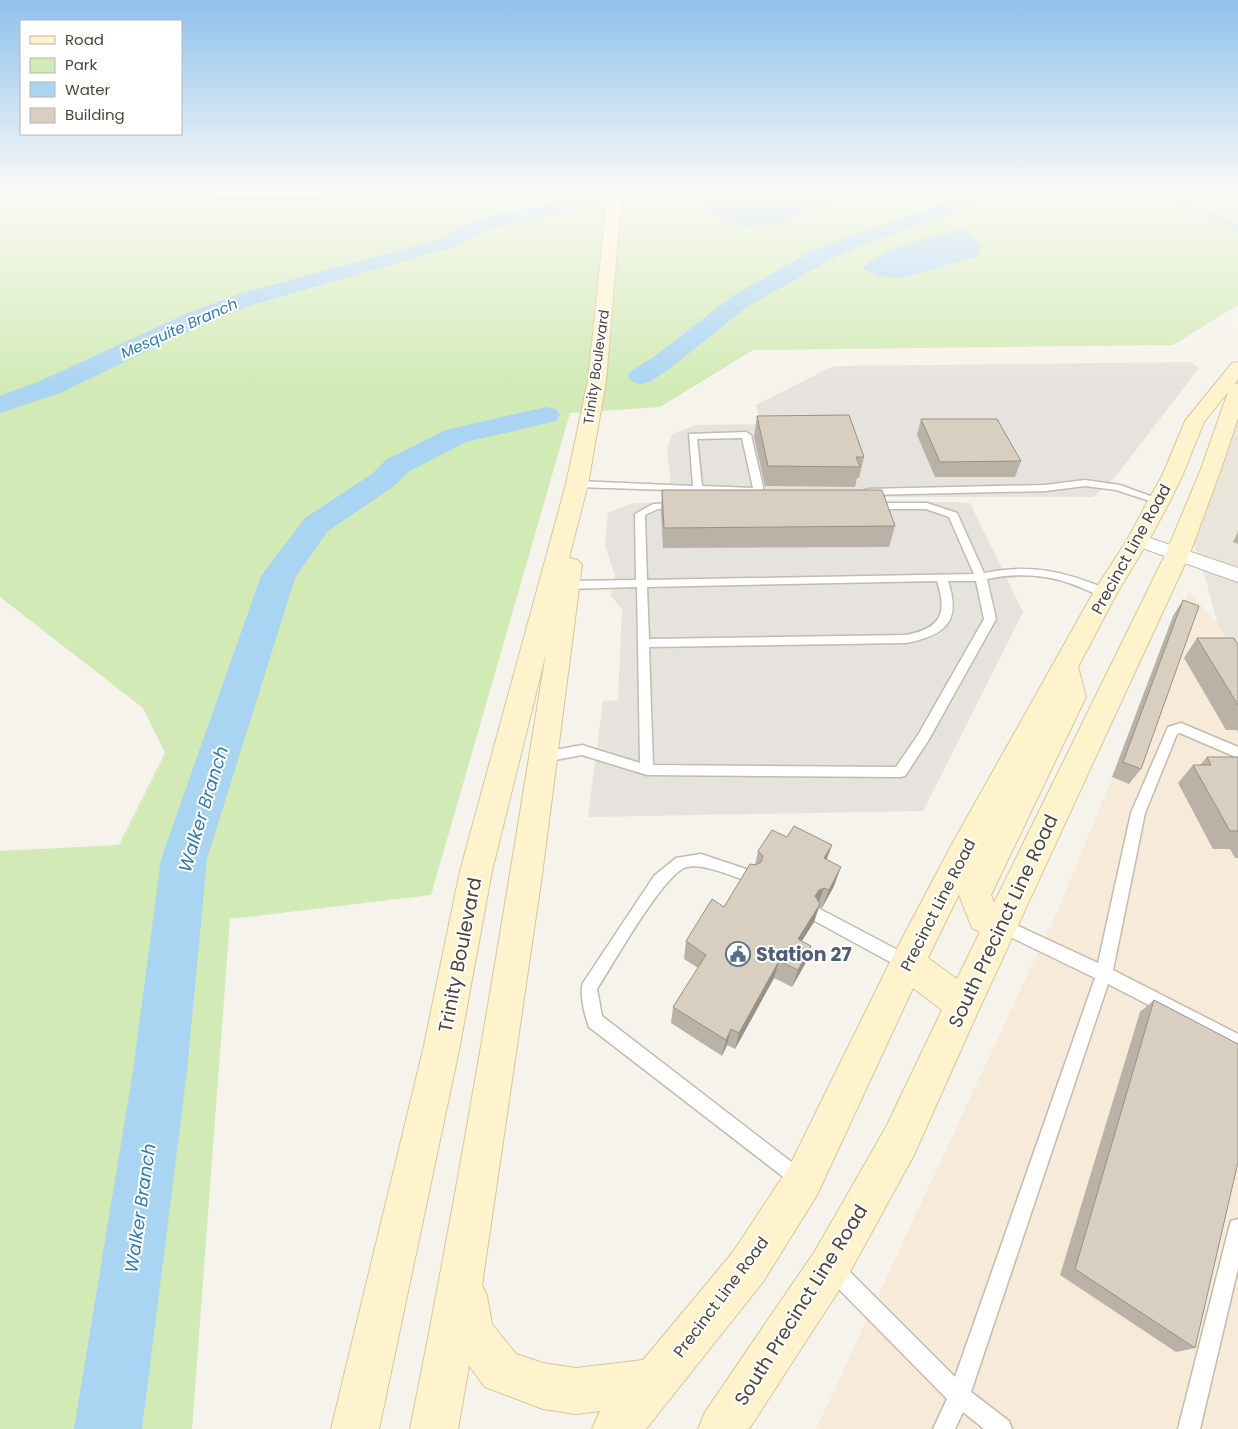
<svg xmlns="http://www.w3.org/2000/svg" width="1238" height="1429" font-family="Poppins,sans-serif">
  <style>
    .residential { fill: #eae5da }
    .commercial { fill: #f7ead8 }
    .industrial { fill: #e6e2dd }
    .green { fill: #d2eab5 }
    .water { fill: #a9d4f2 }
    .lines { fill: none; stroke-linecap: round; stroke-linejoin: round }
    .stream { stroke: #a9d4f2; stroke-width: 4 }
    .river { fill: #a9d4f2; fill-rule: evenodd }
    .service-casing { stroke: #c2bbae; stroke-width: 3 }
    .minor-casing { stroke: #c2bbae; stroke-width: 2 }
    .secondary-casing { stroke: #d6c79b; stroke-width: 2 }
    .service { fill: #fff; fill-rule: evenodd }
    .minor { fill: #fff; fill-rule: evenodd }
    .secondary { fill: #fff3cd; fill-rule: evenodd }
    .wall { fill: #bab2a6 }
    .shaded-wall { fill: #979187 }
    .building { fill: #d8cfc1; stroke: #979187 }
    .labels { text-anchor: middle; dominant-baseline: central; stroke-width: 4; stroke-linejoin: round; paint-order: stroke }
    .far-street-label { font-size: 14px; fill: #4b4439; stroke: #fff }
    .far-water-label { font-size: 15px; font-style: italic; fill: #2e7ab2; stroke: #fff }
    .street-label { font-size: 16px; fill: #4b4439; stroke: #fff }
    .water-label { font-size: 18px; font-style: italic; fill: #2e7ab2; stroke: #fff }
    .near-street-label { font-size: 19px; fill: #4b4439; stroke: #fff }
    .near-service-label { font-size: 19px; font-weight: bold; fill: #4e5e75; stroke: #fff; text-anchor: start }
  </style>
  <rect width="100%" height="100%" fill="#f6f3ec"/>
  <g class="residential">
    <path d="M1189 190H1238V214Z"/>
    <path d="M1238 401V656L1218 625 1207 584 1190 532 1218 480Z"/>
  </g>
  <path class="commercial" d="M1189 591 1218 625 1238 656V1429H816L1060 905Z"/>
  <g class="industrial">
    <path d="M0 190H422L369 206 0 210Z"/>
    <path d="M1191 362 1199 368 1116 476 1093 497H672L667 448 673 434 695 425 761 424 756 405 833 366Z"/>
    <path d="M953 502 970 503 1023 612 923 811 588 817 603 701 618 700 622 609 611 596 615 576 605 545 608 513 633 503Z"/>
  </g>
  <path class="green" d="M422 190H1189L1238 214V305L1173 345 753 350 660 407 570 413 431 895 230 919 192 1429H0V851L119 845 165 753 143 708 0 597V210L369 206Z"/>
  <g class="water">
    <path d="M718 190H924L897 199 869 202 839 201 816 205 782 224 742 227 702 208V197Z"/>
    <path d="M960 230H967L980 246 979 256 901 278 877 276 862 268C888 245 927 239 960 230Z"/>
  </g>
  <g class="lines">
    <path class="stream" d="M1148 190 1238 227"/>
    <g class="river">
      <path d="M593 192 600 194 603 198 600 202 544 218 491 228 454 247 255 304 208 322 60 393 0 413V396L40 381 190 312 239 294 440 239 478 219 542 206Z"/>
      <path d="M973 192 980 194 983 198 977 205 857 247 824 263 747 307 673 366 650 382 641 384 632 382 628 376 632 370 655 356 731 297 808 253 843 239Z"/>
      <path d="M546 407 556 409 560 415 556 421 466 442 408 472 394 486 327 532 295 578 207 859 187 1071 142 1429H74L133 1071 161 859 261 576 305 518 372 474 386 460 446 430Z"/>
    </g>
    <defs>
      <g id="service">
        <path d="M5 190 314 194 311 190H317L320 194 336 190H346L319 198 55 196Z"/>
        <path d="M746 432 751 435 764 491 762 493 577 487 572 484 577 481 693 486 689 434ZM742 438 753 488 702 486 697 439Z"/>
        <path d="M1085 480 1120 485 1164 501 1159 504 1116 490 1085 486 1045 491 867 495 862 492 867 489 1045 485Z"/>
        <path d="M678 503 683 506 681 508 658 509 645 515 647 580 974 574 949 517 926 509H870L865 506 870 503H927L957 513 984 573C1031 563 1066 572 1109 590L1110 593 1105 597C1094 594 1083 588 1072 584 1044 574 1016 573 987 579L996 619 928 741 905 776 900 777 647 775 582 755 544 762 539 761 537 757 539 753 582 745 640 763 637 587 568 589 563 585 568 581 636 580 635 514 653 504ZM937 581C948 615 940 628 906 635L649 639 647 587ZM948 581H976L984 619 918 735 896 767 653 765 649 647 906 643C944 635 962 623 948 581Z"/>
        <path d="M1181 723 1238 747V758L1180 733 1177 734 1145 813 1113 970 1238 1034V1051L1108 984 971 1392 1009 1421 1012 1429H984L963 1412 955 1429H933L947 1399 826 1276 823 1269 826 1262 833 1259 840 1262 955 1377 1095 978 996 930 993 925 996 920 1001 918 1098 963 1131 813 1168 727Z"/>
        <path d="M701 854 755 872 757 876 755 880 750 882C734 877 699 861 684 868 660 880 614 963 597 989L602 1016 807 1174 810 1180 807 1186 801 1189 795 1186 589 1027C585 1016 579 994 583 983L654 876 676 858Z"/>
        <path d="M818 908 913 958 915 963 913 968 907 970 901 968 813 920 810 915 813 910Z"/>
        <path d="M1238 1219V1268L1200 1429H1178L1229 1228 1231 1221Z"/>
      </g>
      <path id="minor" d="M1138 534 1238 568V582L1131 544 1128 540 1131 536Z"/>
      <path id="secondary" d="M608 190H622L606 381 588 484 569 558 578 560 582 565 542 875 482 1285 487 1296 492 1324 516 1354 543 1363 576 1368 643 1360 733 1252 789 1167 895 952 951 846 1093 593 1127 540 1148 501 1163 474 1185 421 1232 363 1238 362V379L1234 385 1238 383V418L1221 469 1190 553 976 1016 914 1155 845 1281 749 1429H698L705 1412 815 1251 886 1127 942 1010 913 988 817 1195 763 1282 646 1429H592L600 1411 576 1414 543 1409 485 1387 469 1366 458 1429H410C462 1172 504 912 546 653L492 871 459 1050 379 1429H331L423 1050 460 871 566 484 588 381ZM1228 392 1201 469 1166 553 994 903 991 895 1086 697 1078 667 1117 593 1149 540 1170 501 1183 474 1204 422ZM963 886 959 895 972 928 980 932 957 979 928 958Z"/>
    </defs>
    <use href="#service" class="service-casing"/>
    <use href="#minor" class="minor-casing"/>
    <use href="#secondary" class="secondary-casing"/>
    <use href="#service" class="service"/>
    <use href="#minor" class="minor"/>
    <use href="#secondary" class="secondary"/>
  </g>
  <g class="wall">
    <path d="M1204 190H1228L1216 198Z"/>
    <path d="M757 416 864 457 859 478H857L855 487 765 486 754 437Z"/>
    <path d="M921 419 1021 461 1015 477H935L917 435Z"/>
    <path d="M662 490 895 526 889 547 663 548 661 511Z"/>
    <path d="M1238 531V544L1233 542Z"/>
    <path d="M1183 600 1141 769 1129 784 1112 777 1173 616Z"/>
    <path d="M1197 638 1238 645V733L1237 730H1226L1184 658Z"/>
    <path d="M1207 757H1238V858H1235L1230 849H1213L1178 783 1193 765H1200Z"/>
    <path d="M758 851 827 860 834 886 822 908 819 907 814 922 802 941 811 946 805 964 792 987 774 978 735 1049 727 1045 722 1056 671 1023 673 1007 698 968 684 959 686 941 724 907 755 865Z"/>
    <path d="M1154 1000 1195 1348 1176 1352 1060 1275 1140 1012Z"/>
  </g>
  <g class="shaded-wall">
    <path d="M1219 190H1228L1216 198Z"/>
    <path d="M832 845 825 864 824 858Z"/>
    <path d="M841 867 834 886 822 908 829 890Z"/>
    <path d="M824 888 817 906 815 896 819 890Z"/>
    <path d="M820 904 814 922 792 956 798 939Z"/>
    <path d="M811 946 805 964 792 987 798 970Z"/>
    <path d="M779 961 774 978 735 1049 739 1033Z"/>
    <path d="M731 1029 727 1045 722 1056 726 1040Z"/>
  </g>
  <g class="building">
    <path d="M849 415 864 457H856L860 467 768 466 757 416Z"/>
    <path d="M921 419H997L1021 461 940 462Z"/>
    <path d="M662 490H882L895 526 664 528Z"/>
    <path d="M1183 600 1199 606 1141 769 1123 762Z"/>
    <path d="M1197 638H1234L1238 645V705Z"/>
    <path d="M1207 757H1238V831H1230L1193 765H1211Z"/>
    <path d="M794 826 832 845 824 858 841 867 829 890 824 888 819 890 815 896 820 904 798 939 811 946 798 970 779 961 739 1033 731 1029 726 1040 673 1007 706 955 686 941 712 899 724 907 750 864 755 865 761 862 763 856 758 851 772 830 787 837Z"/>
    <path d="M1154 1000 1238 1044V1162L1195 1348 1075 1269Z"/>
  </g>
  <linearGradient id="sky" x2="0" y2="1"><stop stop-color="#8fc1ec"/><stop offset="0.49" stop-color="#fbfaf6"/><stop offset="1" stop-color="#fbfaf6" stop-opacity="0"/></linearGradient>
  <rect width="1238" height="390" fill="url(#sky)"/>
  <defs>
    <symbol id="civic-ring" viewBox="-11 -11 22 22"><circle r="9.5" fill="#fff" stroke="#5c6f8a" stroke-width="1.5"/><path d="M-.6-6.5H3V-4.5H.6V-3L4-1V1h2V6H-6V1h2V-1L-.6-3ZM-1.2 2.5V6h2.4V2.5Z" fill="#5c6f8a"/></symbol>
  </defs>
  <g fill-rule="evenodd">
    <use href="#civic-ring" x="724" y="940" width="28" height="28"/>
  </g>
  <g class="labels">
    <g class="far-street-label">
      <text transform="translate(596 367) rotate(-82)">Trinity Boulevard</text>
    </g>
    <g class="far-water-label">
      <text transform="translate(179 328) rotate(-24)">Mesquite Branch</text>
    </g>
    <g class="street-label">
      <text transform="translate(1131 549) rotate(-61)">Precinct Line Road</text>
      <text transform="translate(938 905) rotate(-63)">Precinct Line Road</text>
      <text transform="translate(721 1297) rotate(-53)">Precinct Line Road</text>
    </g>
    <g class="water-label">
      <text transform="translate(203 809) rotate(-73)">Walker Branch</text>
      <text transform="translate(140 1208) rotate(-82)">Walker Branch</text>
    </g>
    <g class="near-street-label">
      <text transform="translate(1003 921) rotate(-65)">South Precinct Line Road</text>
      <text transform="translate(460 955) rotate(-79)">Trinity Boulevard</text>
      <text transform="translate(801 1305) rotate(-58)">South Precinct Line Road</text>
    </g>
    <g class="near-service-label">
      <text x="756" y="954">Station 27</text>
    </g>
  </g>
  <rect x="20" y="20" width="162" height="115" fill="#ffffff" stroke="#b7b4b0"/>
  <rect x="30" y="36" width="25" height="8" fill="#fff3cd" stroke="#b7b4b0"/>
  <text x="65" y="45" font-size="15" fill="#4b4439">Road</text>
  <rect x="30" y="58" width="25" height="15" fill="#d2eab5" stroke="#b7b4b0"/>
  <text x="65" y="70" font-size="15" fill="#4b4439">Park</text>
  <rect x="30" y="82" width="25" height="15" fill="#a9d4f2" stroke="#b7b4b0"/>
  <text x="65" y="95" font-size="15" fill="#4b4439">Water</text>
  <rect x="30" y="108" width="25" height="15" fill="#d8cfc1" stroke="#b7b4b0"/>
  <text x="65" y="120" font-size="15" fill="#4b4439">Building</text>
</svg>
